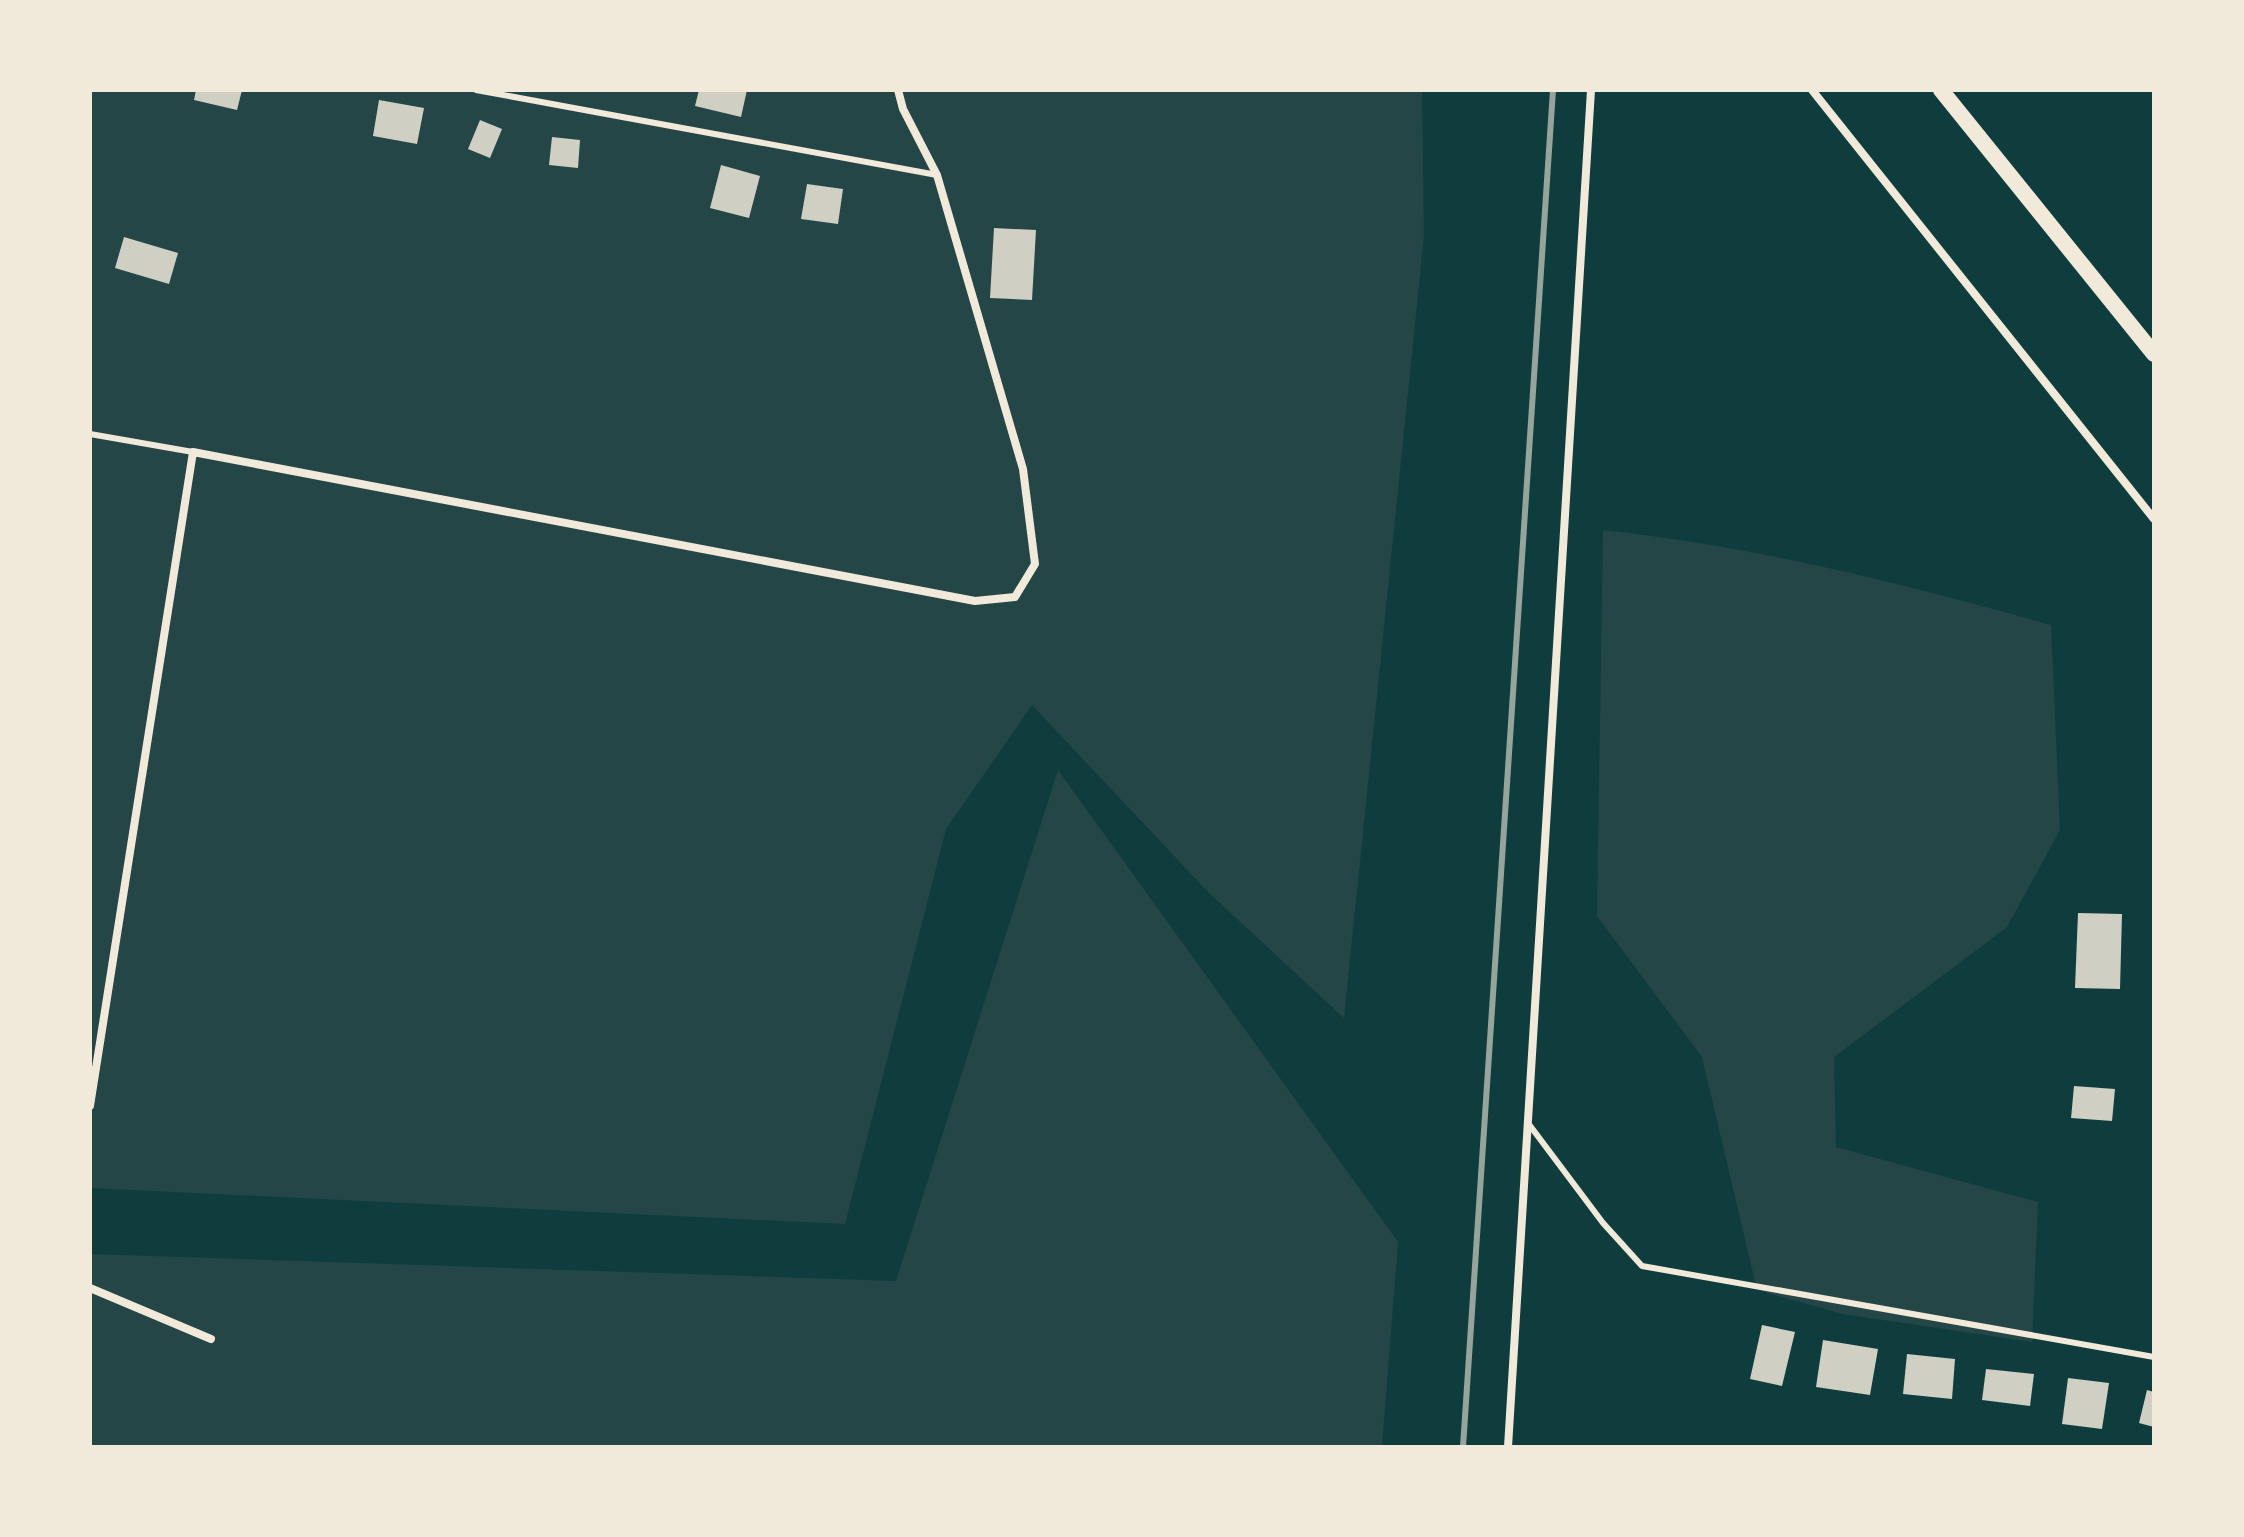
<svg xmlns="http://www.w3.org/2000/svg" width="2244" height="1537" font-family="'Source Sans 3',sans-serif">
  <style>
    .green { fill: #244646 }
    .building { fill: #cfcfc3 }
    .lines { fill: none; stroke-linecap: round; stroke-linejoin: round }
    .service { stroke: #f1e9da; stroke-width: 6 }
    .minor { stroke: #f1e9da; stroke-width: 8 }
    .secondary { stroke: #f1e9da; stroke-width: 16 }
    .rail { stroke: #97a49c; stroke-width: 6 }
  </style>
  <rect width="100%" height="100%" fill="#0f3d3e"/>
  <g class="green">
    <path d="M90 90H1422L1424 236 1344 1018 1209 893 1032 705 946 829 845 1224 90 1188Z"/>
    <path d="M1603 530C1759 547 1900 583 2051 625L2060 830 2007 927 1834 1057 1836 1147 2038 1202 2032 1342 1843 1314 1757 1290 1702 1057 1597 916Z"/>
    <path d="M1058 770 1398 1242 1382 1447H90V1254L896 1281Z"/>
  </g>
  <g class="building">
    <path d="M196 90H242L237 110 194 100Z"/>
    <path d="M699 90H747L741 117 695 106Z"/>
    <path d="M379 100 424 108 417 144 373 136Z"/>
    <path d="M480 120 502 129 490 158 468 149Z"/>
    <path d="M552 137 580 140 578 168 549 165Z"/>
    <path d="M721 165 760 176 749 218 710 208Z"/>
    <path d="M807 184 843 189 838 224 801 219Z"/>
    <path d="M994 228 1036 230 1032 300 990 298Z"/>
    <path d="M124 237 178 253 169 284 115 268Z"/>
    <path d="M2078 913 2122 914 2120 989 2075 988Z"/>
    <path d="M2074 1086 2115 1089 2112 1121 2071 1118Z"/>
    <path d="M1762 1325 1795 1332 1782 1386 1750 1379Z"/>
    <path d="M1823 1340 1878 1349 1870 1395 1816 1387Z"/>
    <path d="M1907 1354 1955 1359 1952 1399 1903 1394Z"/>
    <path d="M1986 1369 2034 1374 2030 1406 1982 1400Z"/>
    <path d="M2068 1378 2109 1383 2102 1429 2062 1424Z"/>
    <path d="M2147 1390 2154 1392V1427L2139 1423Z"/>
  </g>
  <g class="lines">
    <g class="service">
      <path d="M476 90 937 175"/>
      <path d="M90 434 193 452"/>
      <path d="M1528 1123 1603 1223 1642 1266 2154 1357"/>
    </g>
    <g class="minor">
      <path d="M1812 90 2154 519"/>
      <path d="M90 1106 193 452 975 601 1015 597 1035 564 1023 469 937 175 903 109 898 90"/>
      <path d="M90 1288 211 1339"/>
      <path d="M1508 1447 1591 90"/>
    </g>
    <path class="secondary" d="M1941 90 2154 354"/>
    <path class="rail" d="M1463 1447 1553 90"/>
  </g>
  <rect width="2244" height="1537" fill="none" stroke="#f1e9da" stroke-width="184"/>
</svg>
